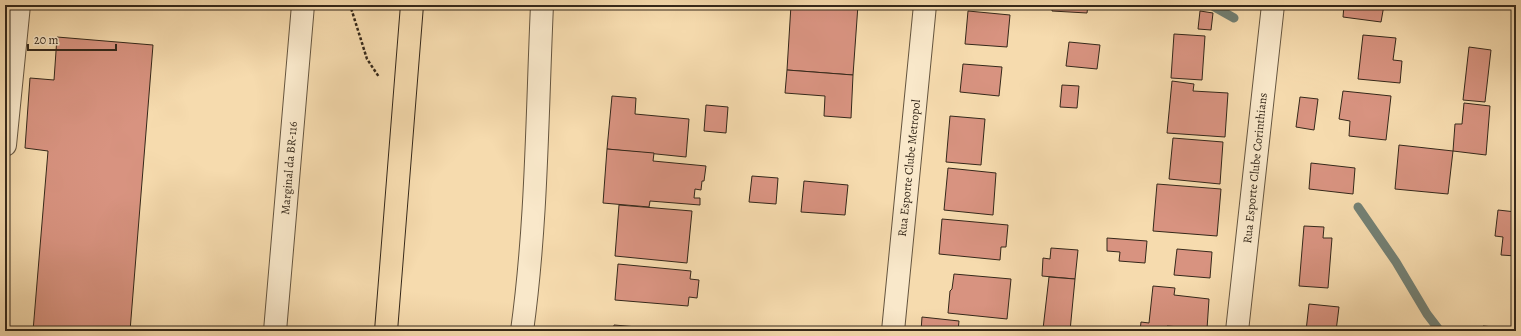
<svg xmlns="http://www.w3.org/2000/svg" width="1521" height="336" font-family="Alegreya,serif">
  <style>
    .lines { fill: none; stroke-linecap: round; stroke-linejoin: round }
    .stream { stroke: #738074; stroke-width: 9 }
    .building { fill: #d89380; stroke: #35281a }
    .minor-casing { stroke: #65553f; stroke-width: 24 }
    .highway-casing { stroke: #35281a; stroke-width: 24 }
    .path { stroke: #35281a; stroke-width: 2.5; stroke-dasharray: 3 2; stroke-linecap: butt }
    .minor { stroke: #f9e8ca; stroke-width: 22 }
    .highway { stroke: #f6dbae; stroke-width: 22 }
    .labels { text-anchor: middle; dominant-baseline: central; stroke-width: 3; stroke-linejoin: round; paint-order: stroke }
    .street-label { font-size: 12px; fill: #35281a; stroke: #f9e8ca }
  </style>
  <rect width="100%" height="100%" fill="#f6dbae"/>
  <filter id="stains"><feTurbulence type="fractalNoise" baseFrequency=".005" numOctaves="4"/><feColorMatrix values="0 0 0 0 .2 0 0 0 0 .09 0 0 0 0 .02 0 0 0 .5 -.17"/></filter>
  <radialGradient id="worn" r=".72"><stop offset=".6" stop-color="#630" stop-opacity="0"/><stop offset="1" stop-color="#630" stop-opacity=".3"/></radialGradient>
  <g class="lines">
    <g class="stream">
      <path d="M1211 5 1234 18"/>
      <path d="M1358 207 1396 262 1427 314 1440 331"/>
    </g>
  </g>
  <g class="building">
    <path d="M791 5H858L853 75 787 70Z"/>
    <path d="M1052 5H1088L1087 13 1052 11Z"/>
    <path d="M1344 5H1384L1381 22 1343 17Z"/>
    <path d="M968 11 1010 15 1007 47 965 44Z"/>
    <path d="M1200 11 1213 13 1211 30 1198 29Z"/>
    <path d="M1174 34 1205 36 1202 80 1171 78Z"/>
    <path d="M1363 35 1396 38 1393 60 1402 61 1400 83 1358 79Z"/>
    <path d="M57 37 153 45 130 331H33L48 151 25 148 30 78 54 80Z"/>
    <path d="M1069 42 1100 45 1097 69 1066 66Z"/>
    <path d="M1469 47 1491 50 1485 102 1463 100Z"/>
    <path d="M963 64 1002 67 999 96 960 92Z"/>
    <path d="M787 70 853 75 851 118 824 116 825 96 785 93Z"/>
    <path d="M1172 81 1194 84 1193 91 1228 93 1225 137 1167 133Z"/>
    <path d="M1062 85 1079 86 1077 108 1060 107Z"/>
    <path d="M1343 91 1391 96 1386 140 1349 136 1350 121 1339 119Z"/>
    <path d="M612 96 636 98 635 114 689 119 686 157 607 149Z"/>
    <path d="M1300 97 1318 99 1314 130 1296 127Z"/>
    <path d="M1464 103 1490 106 1486 155 1453 151 1455 124H1462Z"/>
    <path d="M706 105 728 107 726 133 704 131Z"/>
    <path d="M950 116 985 119 981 165 946 162Z"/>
    <path d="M1173 138 1223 142 1220 184 1169 179Z"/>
    <path d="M1399 145 1453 151 1448 194 1395 189Z"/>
    <path d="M607 149 654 153 653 161 706 166 704 181H702L701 190 695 189 694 198H700V205L650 201 649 207 603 203Z"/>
    <path d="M1311 163 1355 168 1353 194 1309 189Z"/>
    <path d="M948 168 996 173 993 215 944 210Z"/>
    <path d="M752 176 778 178 776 204 749 202Z"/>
    <path d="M804 181 848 185 845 215 801 212Z"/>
    <path d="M1157 184 1221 189 1217 236 1153 231Z"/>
    <path d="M619 205 692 211 687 263 615 256Z"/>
    <path d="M1498 210 1516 212V256L1501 255 1503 237 1495 236Z"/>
    <path d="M942 219 1008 225 1006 247H1001L1000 260 939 254Z"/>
    <path d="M1304 226 1324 227 1323 238H1332L1328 288 1299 286Z"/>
    <path d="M1107 238 1147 241 1145 263 1119 261 1120 252 1107 251Z"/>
    <path d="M1051 248 1078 250 1075 279 1042 276 1043 258 1050 259Z"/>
    <path d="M1177 249 1212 252 1210 278 1174 275Z"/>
    <path d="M618 264 691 271 690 279 699 280 697 298 689 297 688 306 615 300Z"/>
    <path d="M954 274 1011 279 1007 319 948 313 950 291 952 289Z"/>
    <path d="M1049 277 1075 279 1070 331 1043 329Z"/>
    <path d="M1153 286 1175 288 1174 295 1209 299 1207 329 1167 326V331H1140L1141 322 1149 323Z"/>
    <path d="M1309 304 1339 307 1336 331H1306Z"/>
    <path d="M922 317 959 321 958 331H921Z"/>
    <path d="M614 325 684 331H613Z"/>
    <path d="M1483 326 1516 329V331H1482Z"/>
  </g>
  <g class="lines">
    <defs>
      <g id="minor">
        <path d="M5 145 19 5"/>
        <path d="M275 331 303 5"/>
        <path d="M522 331C537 223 537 114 542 5"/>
        <path d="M893 331 925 5"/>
        <path d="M1237 331 1273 5"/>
      </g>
      <path id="highway" d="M386 331 412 5"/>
    </defs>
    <use href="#minor" class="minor-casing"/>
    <use href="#highway" class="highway-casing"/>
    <path class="path" d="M348 5 351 8 367 59 379 77"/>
    <use href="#minor" class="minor"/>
    <use href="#highway" class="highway"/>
  </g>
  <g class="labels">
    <g class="street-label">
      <text transform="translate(289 168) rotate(-85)">Marginal da BR-116</text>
      <text transform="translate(909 168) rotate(-84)">Rua Esporte Clube Metropol</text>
      <text transform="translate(1255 168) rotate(-84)">Rua Esporte Clube Corinthians</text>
    </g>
  </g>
  <rect width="1521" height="336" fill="none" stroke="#f6dbae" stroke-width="20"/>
  <rect x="6" y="6" width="1509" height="324" fill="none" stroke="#35281a" stroke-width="2"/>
  <rect x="10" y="10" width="1501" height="316" fill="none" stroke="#35281a"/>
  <path d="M28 44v6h88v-6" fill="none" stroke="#35281a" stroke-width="2"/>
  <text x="34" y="44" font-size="12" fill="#35281a" stroke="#f9e8ca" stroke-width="3" paint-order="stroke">20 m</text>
  <rect width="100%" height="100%" filter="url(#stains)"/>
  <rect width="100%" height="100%" fill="url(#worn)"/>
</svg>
